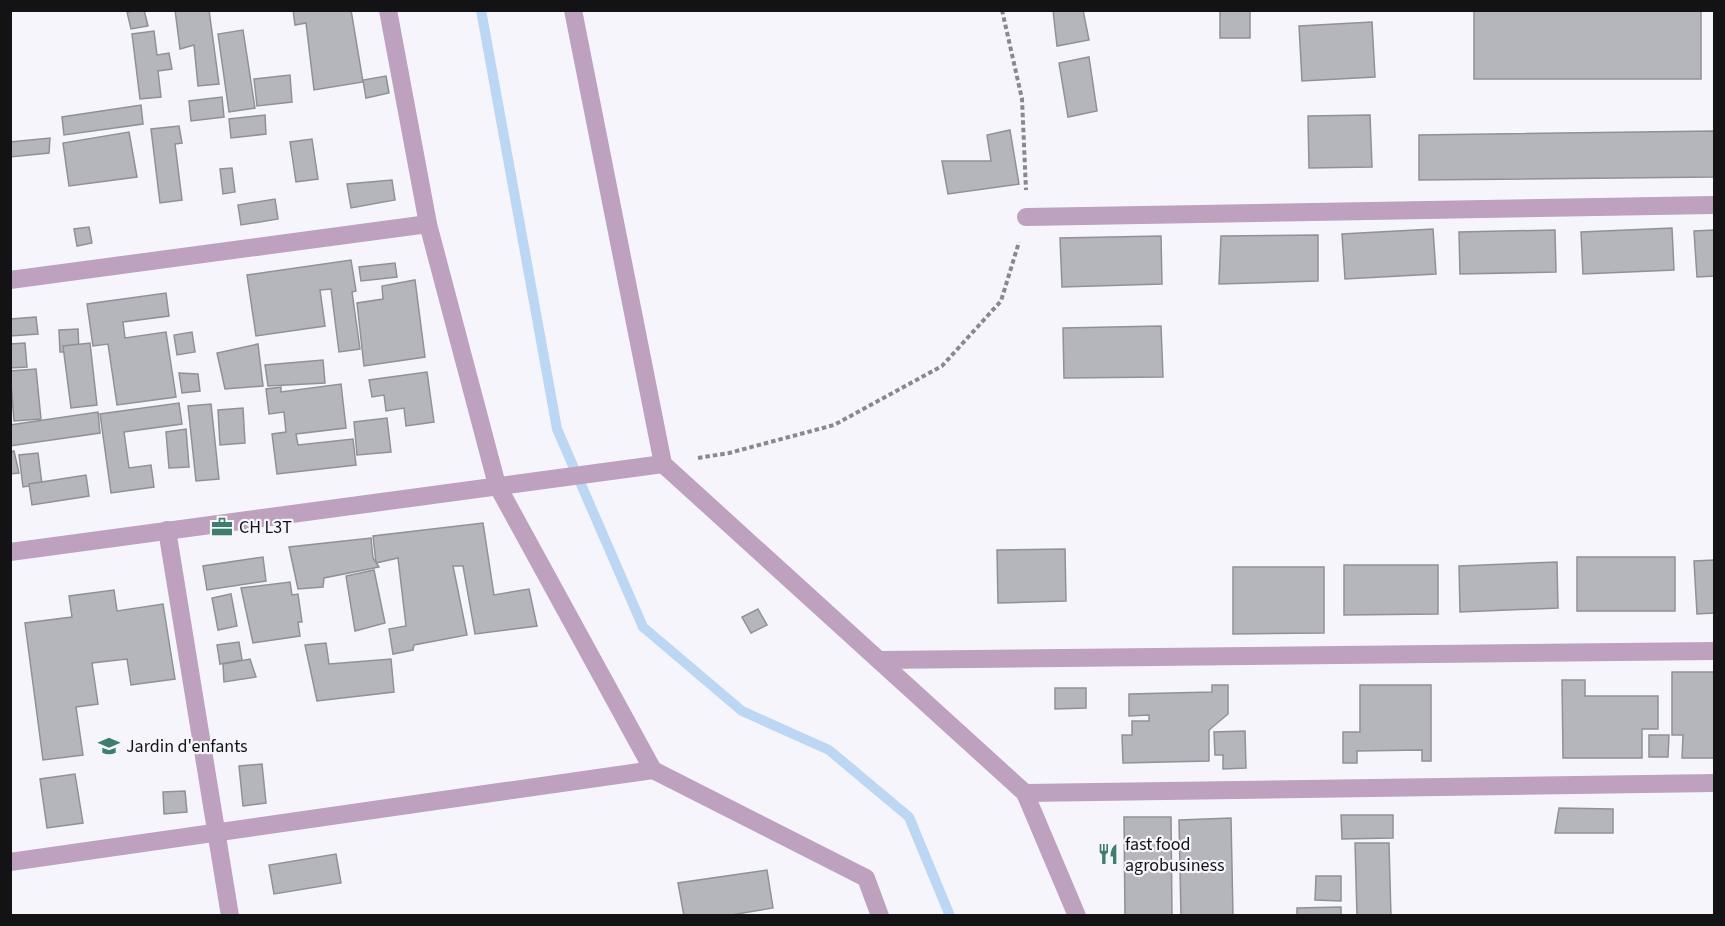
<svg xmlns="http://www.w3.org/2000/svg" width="1725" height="926" font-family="'Source Sans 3',sans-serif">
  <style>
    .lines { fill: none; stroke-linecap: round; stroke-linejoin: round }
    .stream { stroke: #bcd7f3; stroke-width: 10 }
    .building { fill: #b4b6bc; stroke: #909198; stroke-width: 1.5 }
    .path { stroke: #89888c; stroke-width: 4; stroke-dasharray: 4.5 3; stroke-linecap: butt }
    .minor { stroke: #bea1bf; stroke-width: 18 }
    .labels { text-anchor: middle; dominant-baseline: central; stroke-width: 4.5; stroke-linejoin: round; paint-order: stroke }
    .poi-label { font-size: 18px; fill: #131214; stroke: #f7f5fc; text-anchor: start }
  </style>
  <rect width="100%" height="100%" fill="#f7f5fc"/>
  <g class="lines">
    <path class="stream" d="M481 10 557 429 643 627 742 711 829 750 909 817 950 916"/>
  </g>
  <g class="building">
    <path d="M144 10 148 26 131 29 127 12Z"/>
    <path d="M175 10H209L219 84 198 86 194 45 180 49Z"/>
    <path d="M293 10H351L363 82 314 90 306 23 295 25Z"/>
    <path d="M1053 10H1083L1089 40 1057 46Z"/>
    <rect x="1220" y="10" width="30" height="28"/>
    <rect x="1474" y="10" width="227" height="69"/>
    <path d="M1372 22 1375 77 1302 81 1299 26Z"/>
    <path d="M243 30 255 108 229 112 218 34Z"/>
    <path d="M154 31 157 55 169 53 172 69 158 71 161 97 140 99 132 34Z"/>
    <path d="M1089 57 1097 111 1068 117 1059 63Z"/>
    <path d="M290 75 292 102 257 106 254 79Z"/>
    <path d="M386 76 389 93 366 98 363 80Z"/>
    <path d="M222 97 224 117 191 121 189 101Z"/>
    <path d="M141 105 143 124 64 135 62 117Z"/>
    <path d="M265 115 266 134 231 138 229 119Z"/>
    <path d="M1370 115 1372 167 1309 168 1308 116Z"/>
    <path d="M179 126 182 143 175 144 182 200 160 203 151 129Z"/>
    <path d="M1010 130 1019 184 948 194 942 161H991L987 135Z"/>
    <path d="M1714 131V177L1419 180V135Z"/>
    <path d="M129 132 137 177 69 186 63 143Z"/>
    <path d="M50 138 49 153 10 157V142Z"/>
    <path d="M312 139 318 179 296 182 290 142Z"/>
    <path d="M232 168 235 192 223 194 220 169Z"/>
    <path d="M392 180 395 200 351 208 347 184Z"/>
    <path d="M275 199 278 219 241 225 238 205Z"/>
    <path d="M89 227 92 243 77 246 74 229Z"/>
    <path d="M1672 228 1674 270 1583 274 1581 232Z"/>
    <path d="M1433 229 1436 274 1345 279 1342 234Z"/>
    <path d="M1555 230 1556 272 1460 274 1459 232Z"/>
    <path d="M1714 230V276L1697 277 1694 231Z"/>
    <path d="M1318 235V281L1219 284 1221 236Z"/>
    <path d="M1161 236 1162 284 1062 287 1060 238Z"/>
    <path d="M351 260 356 291 352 292 360 349 339 352 331 289 320 290 325 326 256 336 247 275Z"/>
    <path d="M395 263 397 277 361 281 359 267Z"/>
    <path d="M415 280 425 357 364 366 357 303 383 299 382 286Z"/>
    <path d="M166 293 169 316 123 322 125 338 166 332 176 397 117 405 108 344 93 346 87 304Z"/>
    <path d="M36 317 38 334 10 336V319Z"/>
    <path d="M1161 326 1163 377 1064 378 1063 328Z"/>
    <path d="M78 329 79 352H60L59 330Z"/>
    <path d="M192 332 195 352 177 355 174 335Z"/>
    <path d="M25 343 27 367 10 368V344Z"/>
    <path d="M90 343 97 405 71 408 63 346Z"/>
    <path d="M258 344 263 386 225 389 217 353Z"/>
    <path d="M323 360 325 383 268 386 265 365Z"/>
    <path d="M36 369 41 419 14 421 10 371Z"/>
    <path d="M427 372 434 422 406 426 404 408 386 411 384 395 372 397 369 380Z"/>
    <path d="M179 373 198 374 200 391 182 393Z"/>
    <path d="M341 384 346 428 296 434 298 445 353 439 356 465 277 474 272 434 286 432 284 412 269 414 266 389 281 387V392Z"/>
    <path d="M179 403 182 424 124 432 129 468 151 465 154 487 111 493 100 414Z"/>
    <path d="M211 404 219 479 196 481 188 406Z"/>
    <path d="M243 408 245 443 220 445 218 410Z"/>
    <path d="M98 412 100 433 10 446V425Z"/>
    <path d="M387 418 391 452 357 455 354 422Z"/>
    <path d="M186 429 189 467 169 468 166 432Z"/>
    <path d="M14 451 19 473 10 474V452Z"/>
    <path d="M38 453 42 484 23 487 19 455Z"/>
    <path d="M86 475 89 496 32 505 29 484Z"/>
    <path d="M483 523 494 595 529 589 537 626 475 634 463 566H453L467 635 414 645 413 650 393 654 389 629 406 626 398 558 376 563 373 536Z"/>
    <path d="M371 538 373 558 379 567 324 578 323 587 298 589 289 547Z"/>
    <path d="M1065 549 1066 601 998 603 997 550Z"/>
    <path d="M263 557 266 581 207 590 203 566Z"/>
    <rect x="1577" y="557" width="98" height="54"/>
    <path d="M1714 560V613L1697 614 1694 561Z"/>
    <path d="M1557 562 1558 608 1460 612 1459 566Z"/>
    <path d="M1344 565H1438V614L1344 615Z"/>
    <path d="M1233 567H1324V633L1233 634Z"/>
    <path d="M374 570 385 623 355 631 346 576Z"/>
    <path d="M290 582 292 595 298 594 302 622H298L300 636 253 643 241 588Z"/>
    <path d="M114 590 117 611 163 604 175 679 131 685 127 659 92 663 98 704 76 707 83 755 43 760 25 623 72 617 69 596Z"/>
    <path d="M231 594 237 626 218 630 212 598Z"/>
    <path d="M758 609 767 625 751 633 742 617Z"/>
    <path d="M239 642 242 660 220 664 217 645Z"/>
    <path d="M326 643 329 664 391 659 394 692 317 701 305 645Z"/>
    <path d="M250 659 256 677 224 682 223 664Z"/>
    <path d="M1672 672H1714V758H1682L1683 735H1672Z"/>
    <path d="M1562 680H1585V696H1658V729H1642V758H1563Z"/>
    <path d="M1212 685H1228V714L1209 730V761L1123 763 1122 735H1132V721H1149V715L1129 716V694L1212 692Z"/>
    <path d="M1360 685H1431V761H1422V750L1357 751V763H1343V732H1360Z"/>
    <path d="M1055 688H1086V708L1055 709Z"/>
    <path d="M1245 731 1246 768 1223 769V755H1215L1214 732Z"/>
    <path d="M1649 735H1669L1668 757H1649Z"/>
    <path d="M262 764 266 803 243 806 239 766Z"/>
    <path d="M75 774 83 823 47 828 40 779Z"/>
    <path d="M185 791 187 812 164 814 163 792Z"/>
    <path d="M1559 808 1613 809V833H1555Z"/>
    <path d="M1341 815H1393V838L1342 839Z"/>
    <path d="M1124 817H1171L1172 916H1125Z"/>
    <path d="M1231 818 1233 916H1181L1179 820Z"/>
    <path d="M1355 843H1389L1391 916H1357Z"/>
    <path d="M336 854 341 883 274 894 269 865Z"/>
    <path d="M767 870 773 908 725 916H684L678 883Z"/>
    <path d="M1316 876H1341V901L1315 900Z"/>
    <path d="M1341 907V916H1297V908Z"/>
  </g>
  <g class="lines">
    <g class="path">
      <path d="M1002 10 1022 99 1026 190"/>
      <path d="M698 458 729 453 834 425 942 366 1001 301 1019 242"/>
    </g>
    <g class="minor">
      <path d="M388 10 428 224 497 485 653 770 866 878 880 916"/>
      <path d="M573 10 663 464 1025 793 1077 916"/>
      <path d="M1026 217 1714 205"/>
      <path d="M10 280 428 224"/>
      <path d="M167 530 230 916"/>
      <path d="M10 552 663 464"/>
      <path d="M881 660 1714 651"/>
      <path d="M1025 793 1714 783"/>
      <path d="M10 862 653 770"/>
    </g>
  </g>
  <defs>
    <symbol id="office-bare" viewBox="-9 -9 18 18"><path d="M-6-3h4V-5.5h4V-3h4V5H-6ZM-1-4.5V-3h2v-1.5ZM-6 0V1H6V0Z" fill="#3d7e6e" stroke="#f7f5fc" stroke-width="2.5" paint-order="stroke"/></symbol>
    <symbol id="school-bare" viewBox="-9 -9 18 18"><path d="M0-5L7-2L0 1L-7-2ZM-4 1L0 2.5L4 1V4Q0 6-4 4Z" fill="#3d7e6e" stroke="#f7f5fc" stroke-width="2.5" paint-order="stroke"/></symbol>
    <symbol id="restaurant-bare" viewBox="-9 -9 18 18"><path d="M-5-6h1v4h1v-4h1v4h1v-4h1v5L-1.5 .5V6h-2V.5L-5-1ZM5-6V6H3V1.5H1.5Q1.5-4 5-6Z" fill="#3d7e6e" stroke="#f7f5fc" stroke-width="2.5" paint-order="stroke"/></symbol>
  </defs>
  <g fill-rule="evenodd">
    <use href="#office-bare" x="207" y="512" width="30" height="30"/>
    <use href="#school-bare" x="94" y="731" width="30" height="30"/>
    <use href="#restaurant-bare" x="1093" y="839" width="30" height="30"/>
  </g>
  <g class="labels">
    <g class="poi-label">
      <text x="239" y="527">CH L3T</text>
      <text x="126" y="746">Jardin d'enfants</text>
      <text x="1125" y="844">fast food<tspan x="1125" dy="21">agrobusiness</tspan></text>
    </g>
  </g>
  <rect width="1725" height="926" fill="none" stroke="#131214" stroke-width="24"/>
</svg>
